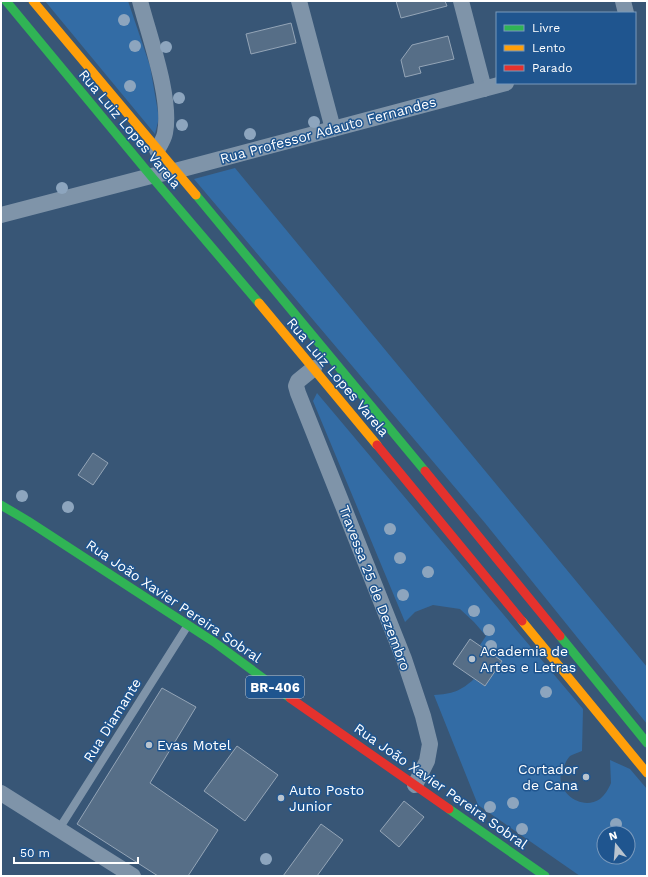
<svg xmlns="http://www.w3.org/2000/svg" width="648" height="877" font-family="'Work Sans',sans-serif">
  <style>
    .green { fill: #336ca5; fill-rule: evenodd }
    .building { fill: #566e87; stroke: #94a5b7 }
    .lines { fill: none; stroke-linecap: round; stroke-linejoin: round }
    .lane { stroke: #7f94a9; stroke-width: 8 }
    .street { stroke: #7f94a9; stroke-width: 16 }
    .fast { stroke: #30b455; stroke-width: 9 }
    .slow { stroke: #ff9f0a; stroke-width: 9 }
    .jam { stroke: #e5322d; stroke-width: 9 }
    .tree { fill: #8da5be }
    .poi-dot { fill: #b9c4cf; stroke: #1f558f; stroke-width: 1.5 }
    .labels { text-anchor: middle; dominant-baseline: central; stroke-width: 3; stroke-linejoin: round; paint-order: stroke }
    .shield { fill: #1f558f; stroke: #bcccdd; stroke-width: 1 }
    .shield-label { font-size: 13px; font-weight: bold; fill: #fff }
    .street-label { font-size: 14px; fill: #fff; stroke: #1f558f }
    .poi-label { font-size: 14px; fill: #fff; stroke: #1f558f; text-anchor: start }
  </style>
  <rect width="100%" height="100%" fill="#385676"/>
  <g class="green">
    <path d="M45 1H128L150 66 159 118 155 134Z"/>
    <path d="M235 168 647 667V724L485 523 194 179Z"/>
    <path d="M317 393 583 709 582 751C578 753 573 754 570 756 568 758 566 761 565 764 549 787 579 813 600 799 605 795 609 788 611 783L610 760 630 769 647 789V876H580L478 805 434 695C452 694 461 691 474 679L485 686 502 661 480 645 486 636 474 622 460 609 433 605 415 612 405 622 313 401ZM604 833H628V857H604Z"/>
  </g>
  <g class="building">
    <path d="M396 1H445L447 6 401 18Z"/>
    <path d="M291 23 296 43 251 54 246 34Z"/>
    <path d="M448 36 454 59 419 67 421 73 405 77 401 60 412 45Z"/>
    <path d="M93 453 108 463 93 485 78 475Z"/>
    <path d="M470 639 502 661 485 686 453 664Z"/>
    <path d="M162 688 196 707 150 783 218 830 188 876H158L77 824Z"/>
    <path d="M237 746 278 775 245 821 204 791Z"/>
    <path d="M404 801 424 817 399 847 380 831Z"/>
    <path d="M321 824 343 840 317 876H283Z"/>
  </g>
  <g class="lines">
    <path class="lane" d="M59 829 188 625"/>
    <g class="street">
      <path d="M140 1C149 36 172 98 165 133 164 139 160 145 157 150"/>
      <path d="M299 1 333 129"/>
      <path d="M461 1 484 89"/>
      <path d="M623 1 626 13"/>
      <path d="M1 215 151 176 175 171 506 83"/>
      <path d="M314 368 298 381 296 386 298 393 404 659 423 716 430 744 427 761 415 785"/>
      <path d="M1 793 133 876"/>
    </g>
    <g class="fast">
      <path d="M6 1 151 176 259 303"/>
      <path d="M196 195 425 471"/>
      <path d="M1 505 28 521 214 642 290 698"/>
      <path d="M560 636 647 743"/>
      <path d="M449 809 545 876"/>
    </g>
    <g class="slow">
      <path d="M33 1 196 195"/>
      <path d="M259 303 377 445"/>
      <path d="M522 621 647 773"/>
    </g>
    <g class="jam">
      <path d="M377 445 522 621"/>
      <path d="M425 471 560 636"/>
      <path d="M290 698 449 809"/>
    </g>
  </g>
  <g class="tree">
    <circle cx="124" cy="20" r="6"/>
    <circle cx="135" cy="46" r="6"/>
    <circle cx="166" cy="47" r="6"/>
    <circle cx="130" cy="86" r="6"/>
    <circle cx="179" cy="98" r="6"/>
    <circle cx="314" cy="122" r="6"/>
    <circle cx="182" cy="125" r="6"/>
    <circle cx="250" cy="134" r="6"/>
    <circle cx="62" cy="188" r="6"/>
    <circle cx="22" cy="496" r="6"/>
    <circle cx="68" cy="507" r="6"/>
    <circle cx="390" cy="529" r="6"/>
    <circle cx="400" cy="558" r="6"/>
    <circle cx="428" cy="572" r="6"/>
    <circle cx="403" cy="595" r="6"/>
    <circle cx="474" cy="611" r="6"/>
    <circle cx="489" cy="630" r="6"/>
    <circle cx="491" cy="646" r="6"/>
    <circle cx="546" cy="692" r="6"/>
    <circle cx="513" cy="803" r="6"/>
    <circle cx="490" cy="807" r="6"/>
    <circle cx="616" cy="824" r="6"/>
    <circle cx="522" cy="829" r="6"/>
    <circle cx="266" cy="859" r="6"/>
  </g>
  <g class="poi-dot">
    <circle cx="472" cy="659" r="4"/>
    <circle cx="149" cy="745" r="4"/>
    <circle cx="586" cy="777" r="4"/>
    <circle cx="281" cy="798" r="4"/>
  </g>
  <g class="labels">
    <rect class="shield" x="246" y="676" width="58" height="22" rx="3"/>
    <g class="shield-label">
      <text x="275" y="687">BR-406</text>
    </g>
    <g class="street-label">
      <text transform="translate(130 129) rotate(50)">Rua Luiz Lopes Varela</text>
      <text transform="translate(328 130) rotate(-15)">Rua Professor Adauto Fernandes</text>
      <text transform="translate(338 377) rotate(50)">Rua Luiz Lopes Varela</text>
      <text transform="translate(375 588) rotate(69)">Travessa 25 de Dezembro</text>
      <text transform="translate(174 601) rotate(34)">Rua João Xavier Pereira Sobral</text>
      <text transform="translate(112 720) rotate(-58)">Rua Diamante</text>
      <text transform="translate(441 786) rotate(35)">Rua João Xavier Pereira Sobral</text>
    </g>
    <g class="poi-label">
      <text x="480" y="651">Academia de<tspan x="480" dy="16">Artes e Letras</tspan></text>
      <text x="157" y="745">Evas Motel</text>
      <text x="578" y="769" text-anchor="end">Cortador<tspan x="578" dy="16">de Cana</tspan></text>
      <text x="289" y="790">Auto Posto<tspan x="289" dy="16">Junior</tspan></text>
    </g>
  </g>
  <rect width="648" height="877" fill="none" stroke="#ffffff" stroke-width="4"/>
  <rect x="496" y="12" width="140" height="72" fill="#1f558f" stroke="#7999bc"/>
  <rect x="504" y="25" width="20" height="6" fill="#30b455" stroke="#7999bc"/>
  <text x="532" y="32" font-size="12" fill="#ffffff">Livre</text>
  <rect x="504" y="45" width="20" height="6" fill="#ff9f0a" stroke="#7999bc"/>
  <text x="532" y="52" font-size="12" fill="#ffffff">Lento</text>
  <rect x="504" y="65" width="20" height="6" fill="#e5322d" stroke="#7999bc"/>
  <text x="532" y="72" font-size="12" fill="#ffffff">Parado</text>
  <g transform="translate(616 845) rotate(343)"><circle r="19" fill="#1f558f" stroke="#7999bc"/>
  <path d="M0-3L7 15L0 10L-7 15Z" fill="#b9c4cf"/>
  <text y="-6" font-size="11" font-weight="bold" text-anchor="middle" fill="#ffffff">N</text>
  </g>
  <path d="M14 857v6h124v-6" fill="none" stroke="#ffffff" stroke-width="2"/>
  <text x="20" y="857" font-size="12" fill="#ffffff" stroke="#1f558f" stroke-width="3" paint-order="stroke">50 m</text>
</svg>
